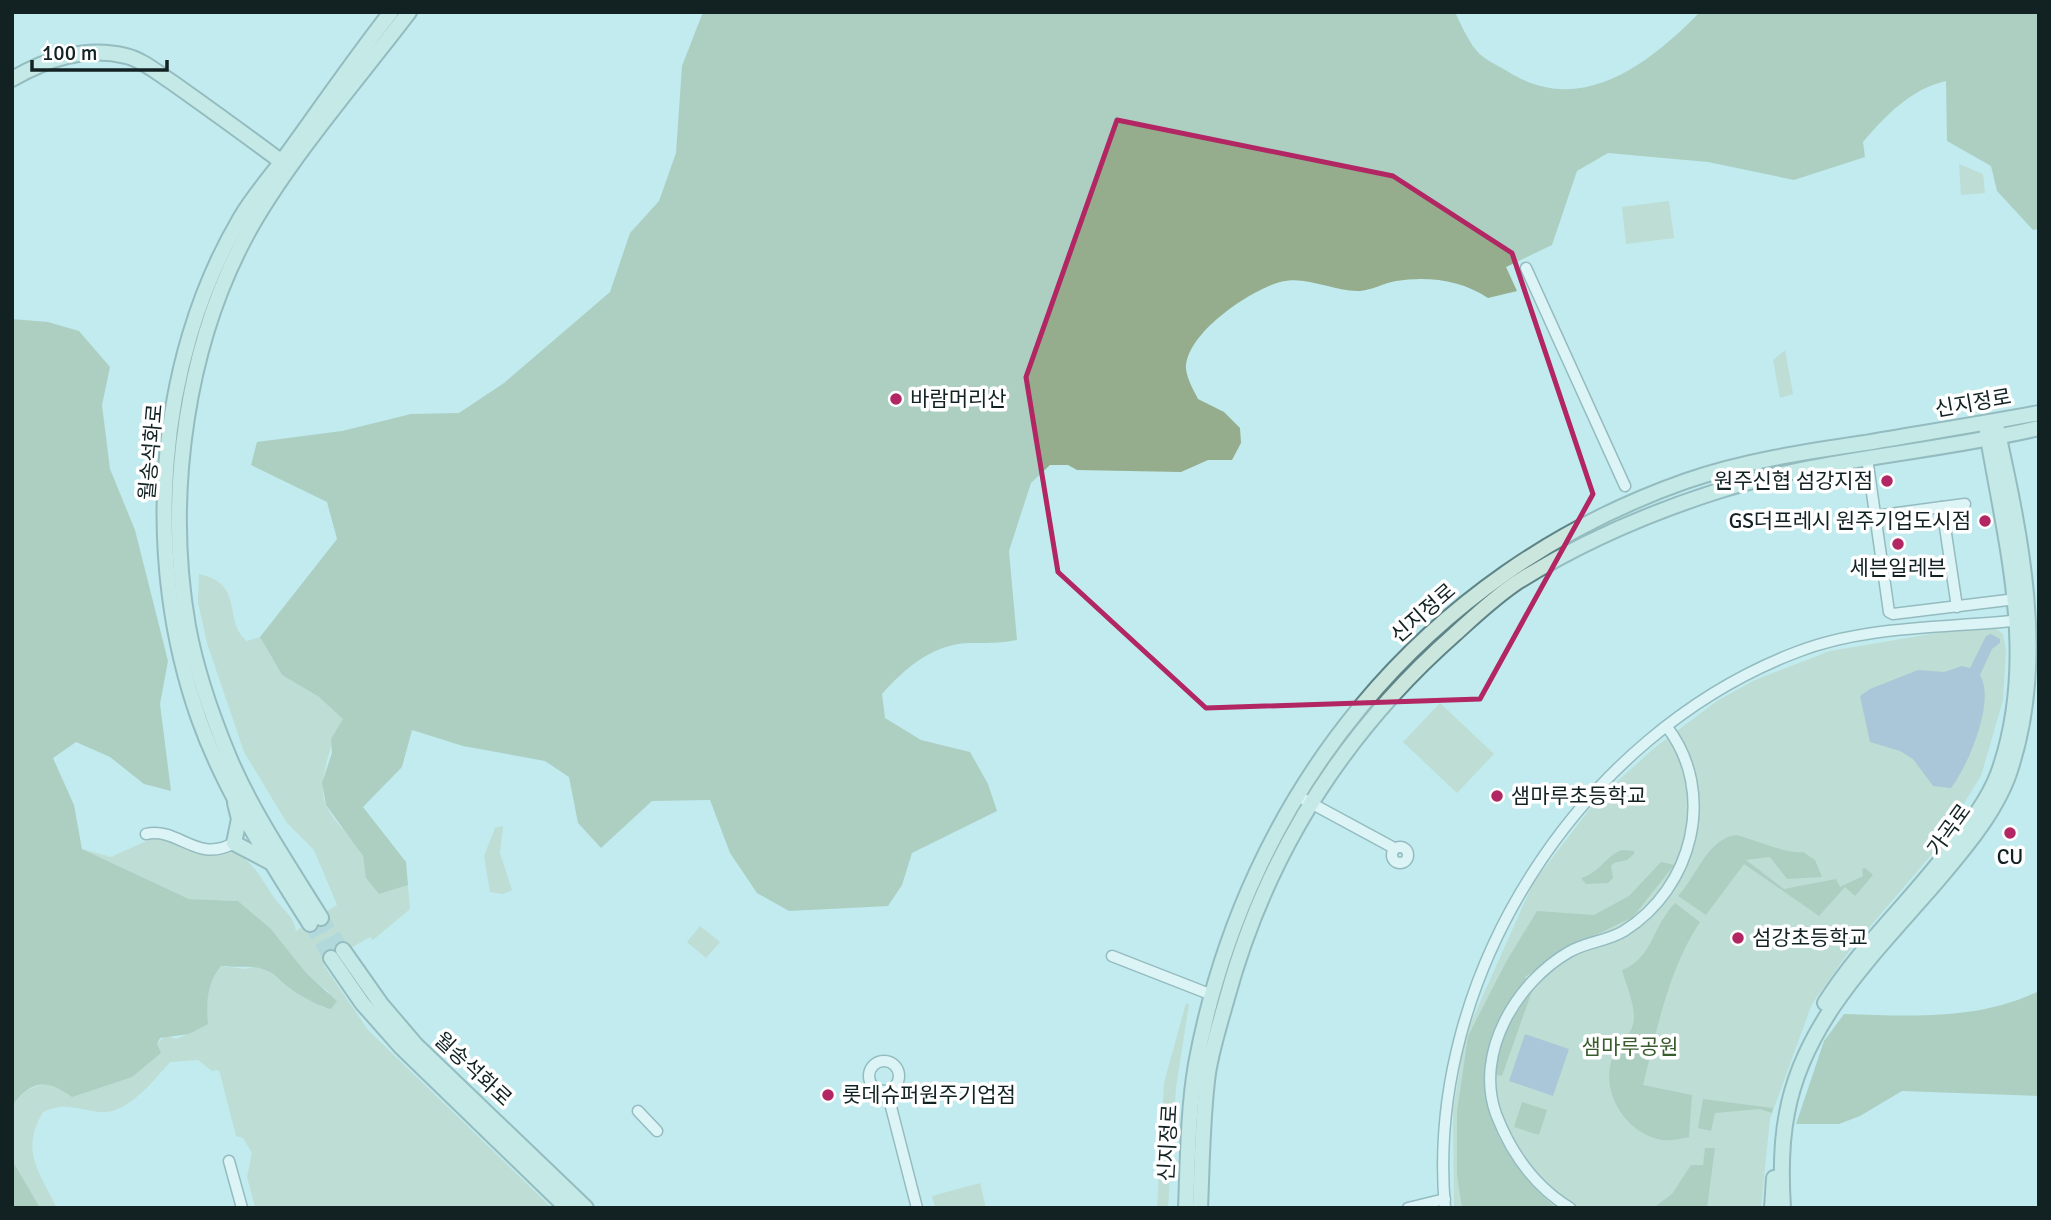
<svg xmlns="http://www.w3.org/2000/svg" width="2051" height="1220" font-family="Signika,'Noto Sans KR',sans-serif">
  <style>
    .green { fill: #bacdb5 }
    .forest { fill: #95ad8d }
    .water { fill: #8c9cbd }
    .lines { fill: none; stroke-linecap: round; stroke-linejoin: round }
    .secondary-tunnel { stroke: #9ec3c5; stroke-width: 14; stroke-dasharray: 14 7; stroke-linecap: butt }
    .street-casing { stroke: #5e8487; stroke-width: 13 }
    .secondary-casing { stroke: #5e8487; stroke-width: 18 }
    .street { stroke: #fff; stroke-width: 10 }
    .secondary { stroke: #cbe6dd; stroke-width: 14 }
    .marked { fill: none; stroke: #b12663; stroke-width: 5; stroke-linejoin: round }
    .poi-dot { fill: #b12663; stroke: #fff; stroke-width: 2.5 }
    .labels { text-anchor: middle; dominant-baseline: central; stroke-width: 7; stroke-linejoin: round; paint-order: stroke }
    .poi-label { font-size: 21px; fill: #122223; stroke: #fff; text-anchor: start }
    .street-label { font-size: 21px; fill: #122223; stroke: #fff }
    .park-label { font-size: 21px; fill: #395c2e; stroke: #fff }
  </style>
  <rect width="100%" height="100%" fill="#c1ebee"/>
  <g class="green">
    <path d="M1959 164 1983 174 1985 193 1961 195Z"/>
    <path d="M1669 201 1674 238 1626 244 1622 207Z"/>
    <path d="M1785 350 1793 394 1780 398 1773 360Z"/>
    <path d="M199 574C246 584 222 621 247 641L260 637 282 675 319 697 344 719C332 737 316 785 326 806 335 824 353 837 362 855 370 872 363 874 379 893L408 885 410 909 373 940 370 937 323 964 368 1030 552 1208H255L247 1177 252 1153 243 1138 236 1136 219 1070 212 1071 198 1060 170 1062C154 1080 128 1114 101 1112 79 1110 65 1101 43 1112 20 1151 39 1172 57 1208H40L15 1170 12 1160V1106C24 1089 35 1084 55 1084L157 1044 165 1036 177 1039 207 1024C206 1002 207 983 221 966L245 969 258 966 274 973 289 988 324 1008 329 992 306 974 271 929 238 901 189 899 82 849 111 857 157 836 207 855 236 852C257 867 261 879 275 899 284 911 294 916 296 931L337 905 314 850 287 823 244 752 207 643 198 602Z"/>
    <path d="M1990 624 2003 634 2006 652 2003 700 1981 776 1932 854 1850 950 1812 1004 1770 1119 1761 1208H1454L1453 1111 1465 1036 1533 883 1595 802 1653 749 1717 701 1755 680 1830 651Z"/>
    <path d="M1440 703 1494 754 1457 793 1403 742Z"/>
    <path d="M503 826 500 853 512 890 503 894 490 892 484 856 495 828Z"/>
    <path d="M700 926 720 942 706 958 687 942Z"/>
    <path d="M1186 1003 1189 1004 1176 1088 1168 1208H1157L1164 1083Z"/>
    <path d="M980 1183 986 1208H935L932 1196Z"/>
  </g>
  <g class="forest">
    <path d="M703 12H1455C1461 24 1467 39 1476 50 1483 59 1497 65 1507 71 1580 118 1648 65 1700 12H2039V229L2033 230 1997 191 1991 166 1947 141 1946 81C1911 89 1886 115 1863 142L1865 157 1794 180 1708 162 1608 153 1577 171 1552 245 1506 267 1517 291 1488 298C1461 280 1428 276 1396 281 1384 283 1372 290 1360 291 1333 292 1307 275 1280 282 1249 291 1185 334 1186 369 1187 379 1194 391 1198 399L1224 412 1240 428 1241 443 1232 460H1208L1181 472 1077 470 1068 465H1050L1031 483 1009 551 1017 640C1001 643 989 643 974 643 935 642 906 667 882 694L885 718 921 740 970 752 988 784 997 811 912 853 902 885 888 906 789 911 757 893 730 853 710 800 652 801 601 848 578 823 569 777 545 761 463 746 412 730 402 767 363 807 406 862 408 885 379 894 366 878 363 856 326 805 322 783 332 753 331 739 343 719 319 697 282 675 260 637 337 539 327 502 251 465 257 442 342 431 411 414 459 413 504 383 610 292 630 233 659 201 676 153 682 66Z"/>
    <path d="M12 319 48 322 79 331 110 367 102 405 110 469 135 530 168 661 160 704 171 791 144 784 110 757 76 742 53 758 74 805 82 849 189 899 238 901 271 929 306 973 337 1001 331 1009C322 1008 295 993 287 986 281 982 277 975 270 972 256 964 238 968 221 966 207 983 206 1003 208 1024L189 1034 160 1038 157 1044 161 1053 132 1077 72 1097C48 1079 31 1079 12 1106Z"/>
    <path d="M1736 835C1757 840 1785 854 1803 852L1815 860 1822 877 1787 879 1770 857 1746 860 1784 889 1836 879 1840 887 1863 876 1862 869 1865 868 1873 875 1855 896 1845 887 1819 916 1744 864 1706 915 1678 896C1697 876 1707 839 1736 835Z"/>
    <path d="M1622 850 1634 851V854L1627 860 1614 863 1611 866 1613 878 1608 883 1586 884 1581 878C1600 873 1605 856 1622 850Z"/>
    <path d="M1661 862 1674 865 1633 917 1569 948 1525 977 1532 991 1502 1076 1486 1072C1481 1125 1517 1174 1556 1208H1462L1457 1175V1112L1468 1036 1506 962 1537 911 1594 915 1629 896Z"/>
    <path d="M1675 903 1700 922C1668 970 1657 1030 1643 1085L1692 1095 1689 1137C1680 1139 1671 1141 1662 1140 1627 1134 1600 1093 1612 1059 1618 1042 1634 1036 1634 1017 1634 1002 1626 985 1622 970 1652 959 1652 927 1675 903Z"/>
    <path d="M2039 991V1096L1902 1091 1860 1116 1839 1124H1796L1824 1041 1844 1014C1910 1016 1978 1021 2039 991Z"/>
    <path d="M1703 1099 1773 1108 1772 1113 1760 1109 1715 1113 1711 1131 1698 1128Z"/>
    <path d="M1522 1102 1547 1110 1539 1135 1514 1127Z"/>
    <path d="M1705 1148H1715L1707 1208H1653L1672 1194 1691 1165H1703Z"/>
    <path d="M12 1160 40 1208H12Z"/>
  </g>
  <g class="water">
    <path d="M1991 634 2000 639V643L1992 649 1980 675C1996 701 1968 766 1951 788L1933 786 1913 759 1900 751 1870 742 1860 696 1870 689 1918 670 1944 672 1962 666 1970 668 1986 636Z"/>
    <path d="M1525 1034 1569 1049 1553 1096 1509 1081Z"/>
  </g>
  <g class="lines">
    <g class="secondary-tunnel">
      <path d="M321 918 343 950"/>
      <path d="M310 924 331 958"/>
    </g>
    <defs>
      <g id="street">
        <path d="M1526 268 1625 486"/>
        <path d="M1867 458 1889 612 1893 614 2016 599"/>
        <path d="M1942 507 1965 504"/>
        <path d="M1875 516 1942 507 1957 607"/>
        <path d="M1296 795 1394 848"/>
        <path d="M146 834C180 827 196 864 234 843"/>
        <circle cx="1400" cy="855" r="8"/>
        <path d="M1112 956 1212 995"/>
        <circle cx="884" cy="1076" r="15"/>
        <path d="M880 1090 890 1103 917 1208"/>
        <path d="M638 1111 657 1131"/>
        <path d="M229 1161 242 1208"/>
        <path d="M1408 1208 1445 1199"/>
        <path d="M1445 1208C1424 976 1581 734 1797 652 1863 626 1941 628 2011 621"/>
        <path d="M1570 1208C1534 1186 1511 1153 1496 1114 1474 1052 1517 982 1569 952 1586 942 1608 941 1624 931 1693 888 1717 792 1667 727"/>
      </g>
      <g id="secondary">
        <path d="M12 79C47 59 85 46 126 56 143 60 159 74 173 83 211 110 250 138 287 166"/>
        <path d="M234 843 239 819 235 803"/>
        <path d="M234 843 270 862"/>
        <path d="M321 918C289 866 253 814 229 757 212 716 196 670 188 626 165 495 186 341 252 225 293 154 358 79 409 12"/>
        <path d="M310 924C269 859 225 792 199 719 143 561 154 364 241 217 254 195 273 174 288 153 322 106 355 58 391 12"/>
        <path d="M343 950 381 1004 416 1045 586 1208"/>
        <path d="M331 958 362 1003 401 1047 567 1208"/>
        <path d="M1825 1003C1860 947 1910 902 1949 850 1967 827 1988 801 1998 774 2039 660 2006 546 1987 432"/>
        <path d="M1186 1208C1188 1160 1188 1111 1196 1064 1246 794 1424 573 1686 481 1744 461 1804 452 1865 443 1923 433 1981 424 2039 413"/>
        <path d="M1200 1208C1202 1163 1202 1118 1208 1073 1212 1048 1220 1023 1227 998 1266 855 1343 733 1455 634 1475 616 1496 596 1519 581 1580 543 1649 513 1718 491 1822 458 1933 453 2039 428"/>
        <path d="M1772 1208 1774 1178"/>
        <path d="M1783 1208C1781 1177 1781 1143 1787 1113 1804 1019 1879 949 1938 880 1966 847 2000 807 2012 764 2046 655 2021 538 1997 429"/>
      </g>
    </defs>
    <use href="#street" class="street-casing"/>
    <use href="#secondary" class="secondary-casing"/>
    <use href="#street" class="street"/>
    <use href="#secondary" class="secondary"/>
  </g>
  <path d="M0 0H2051V1220H0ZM1117 120 1393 176 1512 253 1593 494 1480 699 1206 708 1058 572 1026 377Z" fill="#c1ebee" fill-opacity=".55" fill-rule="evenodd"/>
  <path class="marked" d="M1117 120 1393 176 1512 253 1593 494 1480 699 1206 708 1058 572 1026 377Z"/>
  <g class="poi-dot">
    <circle cx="896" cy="399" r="7"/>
    <circle cx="1887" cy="481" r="7"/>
    <circle cx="1985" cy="521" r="7"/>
    <circle cx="1898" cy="544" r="7"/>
    <circle cx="1497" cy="796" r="7"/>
    <circle cx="2010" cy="833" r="7"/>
    <circle cx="1738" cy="938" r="7"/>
    <circle cx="828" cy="1095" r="7"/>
  </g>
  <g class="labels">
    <g class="poi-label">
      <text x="910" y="399">바람머리산</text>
      <text x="1873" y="481" text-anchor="end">원주신협 섬강지점</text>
      <text x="1971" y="521" text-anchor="end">GS더프레시 원주기업도시점</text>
      <text x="1898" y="568" text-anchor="middle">세븐일레븐</text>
      <text x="1511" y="796">샘마루초등학교</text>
      <text x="2010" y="857" text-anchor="middle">CU</text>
      <text x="1752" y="938">섬강초등학교</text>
      <text x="842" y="1095">롯데슈퍼원주기업점</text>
    </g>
    <g class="street-label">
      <text transform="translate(1973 403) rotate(-10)">신지정로</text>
      <text transform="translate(151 452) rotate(-85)">월송석화로</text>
      <text transform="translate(1423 613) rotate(-41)">신지정로</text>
      <text transform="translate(1949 830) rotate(-54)">가곡로</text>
      <text transform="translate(473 1069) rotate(43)">월송석화로</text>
      <text transform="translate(1168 1143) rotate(-87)">신지정로</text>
    </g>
    <g class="park-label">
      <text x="1630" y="1047">샘마루공원</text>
    </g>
  </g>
  <rect width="2051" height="1220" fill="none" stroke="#122223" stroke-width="28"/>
  <path d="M32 60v10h135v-10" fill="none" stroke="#122223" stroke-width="3.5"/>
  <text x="42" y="60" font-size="21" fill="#122223" stroke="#ffffff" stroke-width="5" paint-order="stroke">100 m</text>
</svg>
